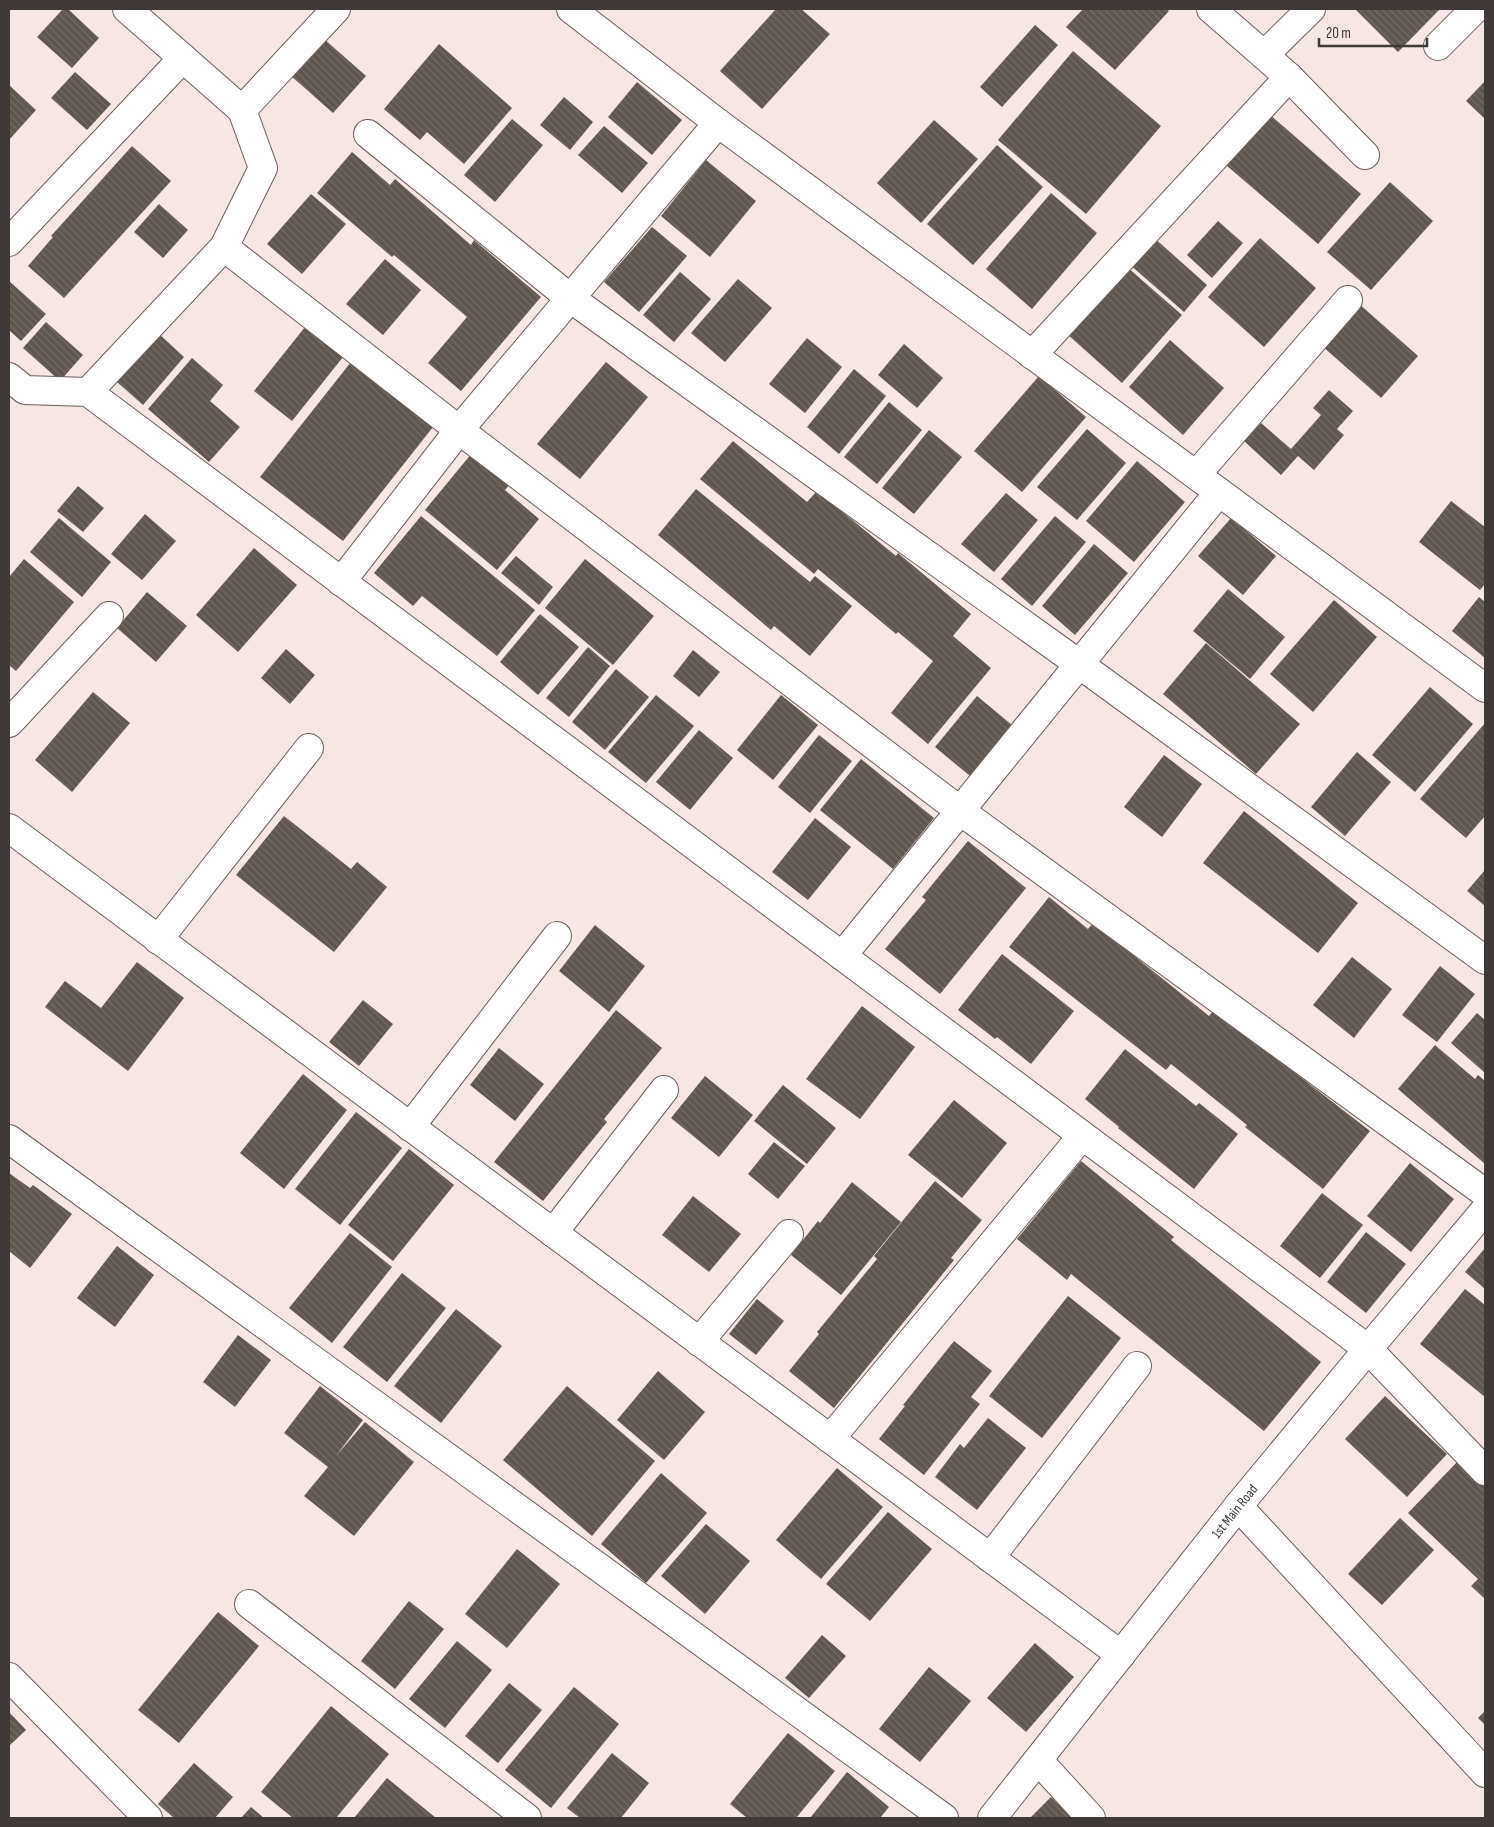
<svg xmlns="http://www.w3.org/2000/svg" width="1494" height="1827" font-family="'Sofia Sans Condensed',sans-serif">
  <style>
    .building { fill: url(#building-back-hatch) }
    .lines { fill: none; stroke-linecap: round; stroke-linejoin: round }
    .minor-casing { stroke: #6a5e5b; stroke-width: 30 }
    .minor { stroke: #fff; stroke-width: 28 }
    .labels { text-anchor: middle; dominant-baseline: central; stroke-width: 5; stroke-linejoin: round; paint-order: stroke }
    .street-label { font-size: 14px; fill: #3f3a38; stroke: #f6e7e4 }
  </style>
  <defs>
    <pattern id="building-back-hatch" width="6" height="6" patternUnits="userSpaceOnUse" patternTransform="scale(1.25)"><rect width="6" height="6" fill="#5f564f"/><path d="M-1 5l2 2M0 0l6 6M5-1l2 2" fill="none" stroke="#736c66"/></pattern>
  </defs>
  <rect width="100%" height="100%" fill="#f6e7e4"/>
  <g class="building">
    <path d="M63 9H68L99 38 72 68 37 37Z"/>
    <path d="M776 9H801L830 34 762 109 720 71Z"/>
    <path d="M1083 9H1166L1169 11 1115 70 1066 27Z"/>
    <path d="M1358 9H1440L1398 52 1356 10Z"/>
    <path d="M1035 25 1058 45 1002 107 980 87Z"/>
    <path d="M323 38 366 76 333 113 290 75Z"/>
    <path d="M439 44 512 108 464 164 427 132 420 140 384 109Z"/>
    <path d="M1073 51 1161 126 1086 214 998 140Z"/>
    <path d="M75 72 111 104 87 130 51 98Z"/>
    <path d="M1485 81V119L1466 101Z"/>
    <path d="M637 82 682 120 652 155 608 117Z"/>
    <path d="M9 85 36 110 9 140Z"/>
    <path d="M564 97 593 122 570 150 540 125Z"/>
    <path d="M1269 114 1361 194 1318 244 1226 165Z"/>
    <path d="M512 119 543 145 495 202 464 175Z"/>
    <path d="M934 120 978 159 921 223 877 183Z"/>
    <path d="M604 126 648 163 622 193 578 155Z"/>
    <path d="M997 145 1043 187 973 265 927 224Z"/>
    <path d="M132 146 171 181 64 298 28 266 53 237 51 236Z"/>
    <path d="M352 152 390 185 395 179 471 245 474 240 541 297 461 391 428 363 467 317 394 255 392 257 317 193Z"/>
    <path d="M706 160 756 201 710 257 661 216Z"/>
    <path d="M1390 182 1433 221 1371 290 1327 252Z"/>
    <path d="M1051 193 1097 233 1032 309 986 269Z"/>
    <path d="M311 194 346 224 302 274 267 244Z"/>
    <path d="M159 204 188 230 163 258 134 232Z"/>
    <path d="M1218 221 1243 243 1212 278 1187 255Z"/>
    <path d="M652 227 687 256 639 312 604 282Z"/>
    <path d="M1152 236 1207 285 1184 312 1128 263Z"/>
    <path d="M1260 238 1316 288 1264 347 1208 297Z"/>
    <path d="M385 259 421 290 383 335 346 304Z"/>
    <path d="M1127 267 1182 315 1122 383 1067 334Z"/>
    <path d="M680 272 711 299 674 342 643 315Z"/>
    <path d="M738 279 772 308 725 362 691 333Z"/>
    <path d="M9 281 46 314 21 341 9 330Z"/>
    <path d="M1358 303 1418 356 1381 398 1321 345Z"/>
    <path d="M46 322 83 355 60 381 23 348Z"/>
    <path d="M305 327 343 357 292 421 254 391Z"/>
    <path d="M159 334 184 357 143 405 117 382Z"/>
    <path d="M807 338 842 367 805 413 769 384Z"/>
    <path d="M1170 340 1224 388 1183 435 1129 387Z"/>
    <path d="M904 344 943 378 917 408 878 375Z"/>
    <path d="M192 358 223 385 210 401 240 427 209 462 148 409Z"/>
    <path d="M351 362 433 427 343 541 260 477Z"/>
    <path d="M606 362 648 397 580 479 537 444Z"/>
    <path d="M854 369 886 396 839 454 807 427Z"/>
    <path d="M1039 376 1086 417 1022 492 974 451Z"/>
    <path d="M1329 390 1353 411 1337 429 1344 435 1314 470 1298 456 1281 475 1244 441 1261 423 1291 449 1321 415 1313 408Z"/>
    <path d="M889 402 922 430 877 484 844 457Z"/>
    <path d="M1087 429 1126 463 1077 520 1037 487Z"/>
    <path d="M929 430 962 457 914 514 882 488Z"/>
    <path d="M733 441 807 502 817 491 896 556 898 553 971 614 953 636 991 668 928 744 891 713 933 661 898 632 896 634 818 569 814 574 700 479Z"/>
    <path d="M472 453 510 484 505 490 539 519 497 570 425 510Z"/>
    <path d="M1137 461 1185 502 1134 562 1086 521Z"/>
    <path d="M78 486 104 508 83 532 57 511Z"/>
    <path d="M696 489 810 582 815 576 852 606 810 656 774 626 771 630 658 535Z"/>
    <path d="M1006 493 1038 520 994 572 961 544Z"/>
    <path d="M1451 501 1485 527V584L1480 590 1419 542Z"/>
    <path d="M145 514 176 541 142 580 111 554Z"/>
    <path d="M421 516 535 610 497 656 422 596 413 606 374 573Z"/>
    <path d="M1055 516 1086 542 1032 606 1001 579Z"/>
    <path d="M59 518 111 562 82 597 30 552Z"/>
    <path d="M1231 518 1276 556 1243 595 1198 556Z"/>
    <path d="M1094 544 1128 573 1075 635 1042 606Z"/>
    <path d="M254 548 297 585 238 652 196 615Z"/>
    <path d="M516 556 553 587 539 605 501 573Z"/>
    <path d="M24 559 74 602 16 671 9 665V577Z"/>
    <path d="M585 559 654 616 613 665 545 608Z"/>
    <path d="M1228 589 1285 637 1250 679 1193 631Z"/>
    <path d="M147 592 187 626 156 662 117 628Z"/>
    <path d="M1479 597 1485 602V658L1452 631Z"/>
    <path d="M1334 600 1377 637 1313 712 1270 674Z"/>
    <path d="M540 614 579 647 538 695 500 662Z"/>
    <path d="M1206 643 1300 724 1256 774 1163 694Z"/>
    <path d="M588 647 610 666 569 717 546 698Z"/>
    <path d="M286 649 315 675 290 704 261 678Z"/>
    <path d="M693 650 720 672 699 697 673 676Z"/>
    <path d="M616 669 649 697 605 750 572 722Z"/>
    <path d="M1430 687 1473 724 1415 792 1372 755Z"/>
    <path d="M93 692 130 723 72 792 35 760Z"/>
    <path d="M656 695 694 726 646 783 608 752Z"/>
    <path d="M781 695 818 725 773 780 737 750Z"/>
    <path d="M977 696 1012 725 970 776 935 747Z"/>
    <path d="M1485 723V816L1466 838 1420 799Z"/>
    <path d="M699 730 733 758 690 810 656 782Z"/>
    <path d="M819 735 852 761 810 813 778 787Z"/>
    <path d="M1357 752 1391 782 1345 836 1311 807Z"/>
    <path d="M1164 755 1202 784 1162 837 1124 807Z"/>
    <path d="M861 759 934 818 893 869 820 810Z"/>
    <path d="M1244 811 1358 903 1318 953 1203 863Z"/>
    <path d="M284 816 351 869 357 862 387 887 334 952 236 875Z"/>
    <path d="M815 818 851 847 808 900 772 872Z"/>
    <path d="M968 841 1026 888 940 994 885 949 926 900 922 897Z"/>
    <path d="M1485 870V906L1467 891Z"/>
    <path d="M1049 897 1088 929 1093 923 1209 1016 1214 1010 1370 1131 1323 1189 1245 1127 1247 1125 1171 1064 1166 1070 1009 947Z"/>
    <path d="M595 925 645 966 609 1012 559 971Z"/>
    <path d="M1002 954 1074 1011 1031 1064 997 1037 995 1039 958 1010Z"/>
    <path d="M1352 957 1392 989 1354 1038 1313 1005Z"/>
    <path d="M137 962 184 998 128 1071 45 1007 65 981 101 1008Z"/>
    <path d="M1440 966 1475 994 1437 1042 1402 1015Z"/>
    <path d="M363 1000 393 1024 359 1066 329 1042Z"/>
    <path d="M862 1006 915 1047 860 1119 806 1079Z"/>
    <path d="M616 1010 662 1048 604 1119 607 1122 543 1201 494 1162Z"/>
    <path d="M1477 1013 1485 1020V1073L1451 1043Z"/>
    <path d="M1435 1045 1475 1079 1478 1075 1485 1081V1164L1398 1089Z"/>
    <path d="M499 1048 544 1084 515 1121 470 1085Z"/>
    <path d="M1125 1049 1196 1106 1199 1103 1238 1134 1194 1189 1118 1128 1119 1127 1085 1099Z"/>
    <path d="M303 1074 347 1110 284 1189 240 1153Z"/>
    <path d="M705 1076 753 1115 719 1157 671 1118Z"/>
    <path d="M783 1085 836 1128 807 1164 754 1121Z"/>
    <path d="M954 1100 1007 1143 962 1198 908 1155Z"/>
    <path d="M356 1112 402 1148 340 1225 295 1189Z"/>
    <path d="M774 1142 805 1166 778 1199 748 1174Z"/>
    <path d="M409 1149 454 1185 393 1261 348 1225Z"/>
    <path d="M1081 1161 1174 1237 1171 1240 1321 1362 1264 1431 1071 1274 1067 1280 1017 1239Z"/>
    <path d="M1410 1163 1454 1199 1411 1252 1367 1216Z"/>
    <path d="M9 1173 30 1188 33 1185 72 1214 30 1268 9 1251Z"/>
    <path d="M935 1181 982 1220 951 1258 954 1260 834 1408 789 1371 819 1334 817 1332 877 1259 874 1256Z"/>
    <path d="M852 1182 901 1222 841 1295 791 1255 818 1221 820 1223Z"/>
    <path d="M1322 1193 1363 1225 1320 1278 1280 1246Z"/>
    <path d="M693 1196 741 1234 709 1272 662 1235Z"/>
    <path d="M1366 1232 1406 1264 1366 1313 1327 1282Z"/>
    <path d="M350 1233 392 1267 332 1343 289 1308Z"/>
    <path d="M117 1246 154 1275 115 1327 77 1298Z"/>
    <path d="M1485 1248V1289L1465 1272Z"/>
    <path d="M402 1273 446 1308 387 1382 343 1347Z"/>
    <path d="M1465 1289 1485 1305V1397L1420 1344Z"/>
    <path d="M1068 1296 1121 1338 1042 1438 989 1396Z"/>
    <path d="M757 1299 784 1321 756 1355 729 1334Z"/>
    <path d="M456 1309 502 1346 441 1423 394 1386Z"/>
    <path d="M238 1335 271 1360 235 1407 203 1382Z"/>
    <path d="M954 1341 992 1371 971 1397 980 1404 924 1475 879 1439 905 1406 903 1405Z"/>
    <path d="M658 1371 705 1412 664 1460 617 1420Z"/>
    <path d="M320 1386 363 1420 336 1456 365 1422 414 1462 354 1536 304 1496 328 1467 284 1433Z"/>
    <path d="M567 1386 655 1461 592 1536 503 1460Z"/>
    <path d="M1385 1396 1447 1454 1407 1497 1345 1439Z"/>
    <path d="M988 1418 1026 1448 977 1510 935 1477 960 1444 964 1448Z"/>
    <path d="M1458 1461 1485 1486 1484 1491 1485 1492V1599L1471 1586 1478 1579 1408 1513Z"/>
    <path d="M837 1468 883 1507 821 1579 776 1540Z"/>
    <path d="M661 1473 707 1513 646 1583 601 1544Z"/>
    <path d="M888 1512 932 1549 870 1621 826 1584Z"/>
    <path d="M1400 1518 1434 1550 1382 1605 1348 1574Z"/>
    <path d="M706 1524 750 1561 705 1614 661 1576Z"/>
    <path d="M517 1549 560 1584 507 1648 465 1614Z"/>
    <path d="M409 1601 444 1629 395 1689 361 1661Z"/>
    <path d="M218 1612 259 1646 179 1743 138 1710Z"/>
    <path d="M822 1635 846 1656 809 1698 785 1678Z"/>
    <path d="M457 1641 492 1670 445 1728 409 1699Z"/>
    <path d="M1035 1643 1074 1677 1026 1732 987 1698Z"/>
    <path d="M929 1667 971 1701 920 1762 879 1729Z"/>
    <path d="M509 1683 542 1710 498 1763 465 1736Z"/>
    <path d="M574 1687 619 1724 551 1808 505 1770Z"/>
    <path d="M331 1706 389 1754 336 1818H293L261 1792Z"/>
    <path d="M1485 1711V1725L1478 1718Z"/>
    <path d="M9 1712 26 1730 9 1746Z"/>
    <path d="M788 1733 835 1771 796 1818H747L730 1804Z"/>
    <path d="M612 1753 649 1783 621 1818H580L567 1808Z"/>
    <path d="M194 1763 233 1797 215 1818H174L158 1804Z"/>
    <path d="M847 1772 889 1807 880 1818H810Z"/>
    <path d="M387 1778 436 1818H354Z"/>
    <path d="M1051 1797 1072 1818H1030Z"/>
    <path d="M251 1807 264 1818H241Z"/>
  </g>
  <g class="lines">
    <defs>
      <g id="minor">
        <path d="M571 9 718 123 1485 688"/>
        <path d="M1438 46 1475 9"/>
        <path d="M1264 55 1311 9"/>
        <path d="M1289 77 1365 155"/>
        <path d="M242 110 336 9"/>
        <path d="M368 134 570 298 1079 664 1485 960"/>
        <path d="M9 242 183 58"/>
        <path d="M224 247 459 430 959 810 1485 1193"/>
        <path d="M1032 355 1289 77 1211 9"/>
        <path d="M9 377 25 390 88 392 1368 1349 1485 1471"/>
        <path d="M88 392 224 247 263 168 242 110 127 9"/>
        <path d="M1196 475 1348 300"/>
        <path d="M341 582 459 430 718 123"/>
        <path d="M9 723 109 616"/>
        <path d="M9 828 1121 1655"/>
        <path d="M158 940 309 748"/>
        <path d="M842 956 1219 492"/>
        <path d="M410 1127 557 936"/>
        <path d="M9 1139 944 1818"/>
        <path d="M553 1233 664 1090"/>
        <path d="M699 1342 789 1234"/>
        <path d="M830 1439 1082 1136"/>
        <path d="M1238 1506 1485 1773"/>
        <path d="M990 1558 1137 1366"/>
        <path d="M249 1604 527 1818"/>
        <path d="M9 1677 148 1818"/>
        <path d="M1038 1760 1091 1818"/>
        <path id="s1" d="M992 1818 1238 1506 1368 1349 1485 1210"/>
      </g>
    </defs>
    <use href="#minor" class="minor-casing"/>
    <use href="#minor" class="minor"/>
  </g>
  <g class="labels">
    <g class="street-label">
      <text stroke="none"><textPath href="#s1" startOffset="391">1st Main Road</textPath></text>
    </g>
  </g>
  <rect width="1494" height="1827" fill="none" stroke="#3f3a38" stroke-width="20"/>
  <path d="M1319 38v8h108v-8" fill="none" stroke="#3f3a38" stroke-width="2.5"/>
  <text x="1326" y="38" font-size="15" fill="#3f3a38" stroke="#f6e7e4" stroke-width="4" paint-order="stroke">20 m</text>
</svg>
